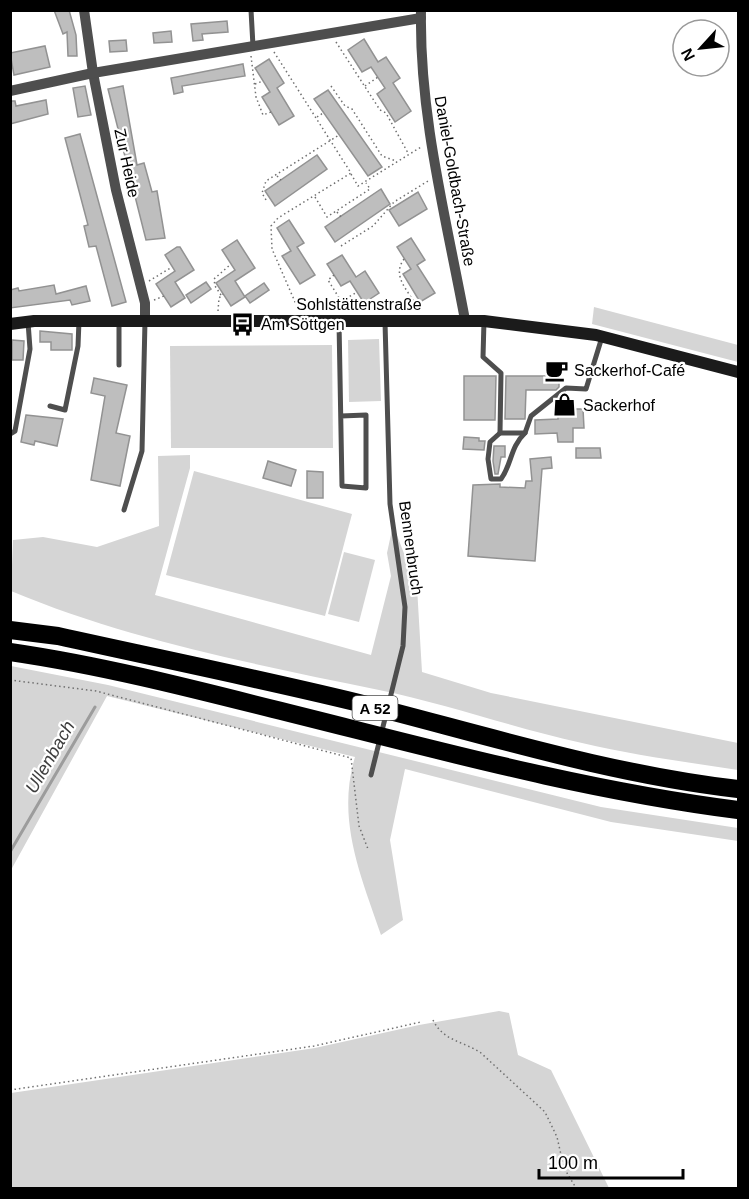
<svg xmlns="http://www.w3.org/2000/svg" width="749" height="1199" font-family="Helvetica,sans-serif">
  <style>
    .green { fill: #d5d5d5 }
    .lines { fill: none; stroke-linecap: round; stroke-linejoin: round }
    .stream { stroke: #9c9c9c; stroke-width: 3 }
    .building { fill: #bebebe; stroke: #929292; stroke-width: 1.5 }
    .path { stroke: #707070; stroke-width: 1.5; stroke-dasharray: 1.5 3; stroke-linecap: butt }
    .lane { stroke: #4e4e4e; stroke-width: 5 }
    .street { stroke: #4e4e4e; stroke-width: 10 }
    .secondary { stroke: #1b1b1b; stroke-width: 12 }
    .highway { stroke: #000; stroke-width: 18 }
    .labels { text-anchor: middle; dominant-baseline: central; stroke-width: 4.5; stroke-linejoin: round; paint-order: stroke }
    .shield { fill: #fff; stroke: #4c4c4c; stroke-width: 1.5 }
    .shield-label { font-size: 15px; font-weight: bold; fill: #000 }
    .street-label { font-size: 16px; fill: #000; stroke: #fff }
    .poi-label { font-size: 16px; fill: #000; stroke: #fff; text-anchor: start }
    .water-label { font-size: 18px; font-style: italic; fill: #3d3d3d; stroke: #fff }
  </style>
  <rect width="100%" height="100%" fill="#fff"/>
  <g class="green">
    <path d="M594 307 738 345V362L592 324Z"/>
    <path d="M379 339 381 401 349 402 348 340Z"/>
    <path d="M332 345 333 448H171L170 346Z"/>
    <path d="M190 455V468L155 595 371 655 391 576 387 553 393 525 417 587 422 672 491 693 738 743V770C686 762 633 755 582 743 514 728 447 704 379 690 254 664 128 640 11 591L13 540 43 537 97 547 159 526 158 456Z"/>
    <path d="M194 471 352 514 325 616 166 575Z"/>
    <path d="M344 552 375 560 359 622 328 614Z"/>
    <path d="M11 666 108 685 601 807 738 828V841L611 822 405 769 390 840 403 920 381 935C361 876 336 820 355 757L107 696 11 870Z"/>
    <path d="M499 1011 509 1013 518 1055 551 1070 609 1188H11V1093L315 1048 419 1025Z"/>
  </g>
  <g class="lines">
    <path class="stream" d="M10 852 95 707"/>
  </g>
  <g class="building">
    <path d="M54 10H69L76 35 77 56H68L67 32 63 34Z"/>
    <path d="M227 21 228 32 202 34 203 40 193 41 191 24Z"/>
    <path d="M171 31 172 42 154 43 153 33Z"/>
    <path d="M364 39 378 62 386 57 400 78 393 83 411 111 395 122 377 94 385 88 371 67 362 72 348 50Z"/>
    <path d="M126 40 127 51 110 52 109 41Z"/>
    <path d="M45 46 50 67 14 75 10 53Z"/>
    <path d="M269 59 284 83 277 88 294 116 279 125 262 97 270 92 255 68Z"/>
    <path d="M243 64 245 76 182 86 183 92 174 94 171 78Z"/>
    <path d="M85 86 91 115 78 117 73 88Z"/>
    <path d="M123 86 137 165 144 163 152 192 157 191 165 238 146 240 108 89Z"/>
    <path d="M328 90 382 167 368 176 314 99Z"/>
    <path d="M46 100 48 114 10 124V101H15L16 106Z"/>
    <path d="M80 134 126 302 112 306 96 246 89 247 84 226 88 225 65 138Z"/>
    <path d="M317 155 327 169 275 206 265 191Z"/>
    <path d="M381 189 390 204 335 242 325 227Z"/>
    <path d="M418 192 427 209 399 226 389 210Z"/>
    <path d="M289 220 304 243 297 247 315 275 300 284 282 256 291 251 277 228Z"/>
    <path d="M411 238 425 260 417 265 435 293 420 302 403 274 411 269 397 247Z"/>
    <path d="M237 240 255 268 235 281 245 297 231 306 216 283 235 270 222 250Z"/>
    <path d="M177 247H180L194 270 175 282 185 298 171 307 156 284 175 271 165 255Z"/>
    <path d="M342 255 356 277 365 271 379 293 364 303 350 281 341 286 327 264Z"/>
    <path d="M206 282 211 289 191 303 186 295Z"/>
    <path d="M264 283 269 290 250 303 245 296Z"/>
    <path d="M54 285 56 294 86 286 90 301 72 305 70 300 10 308V290L18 288 19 291Z"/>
    <path d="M40 331 72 334V350H51V342H40Z"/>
    <path d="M12 340 24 341 23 360H12Z"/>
    <path d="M464 376H496L495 420H464Z"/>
    <path d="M506 376H559V387L556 390H526L525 419H505Z"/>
    <path d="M94 378 127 385 116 433 130 436 120 486 91 480 105 396 91 393Z"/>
    <path d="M573 401V409H583L584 428H573V442H558L557 433 535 434V420L558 419V402Z"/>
    <path d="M26 415 63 419 57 446 35 441 34 445 21 442Z"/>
    <path d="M464 437 479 438V441H485L484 450 463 449Z"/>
    <path d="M494 446H505V457H501L498 474H495L493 461Z"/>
    <path d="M576 448H600L601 458H576Z"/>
    <path d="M551 457 552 468 542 469 535 561 468 556 473 485 500 484V487L525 488 526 481H532L530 459Z"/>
    <path d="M268 461 296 470 291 486 263 478Z"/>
    <path d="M307 471 323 472V498H307Z"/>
  </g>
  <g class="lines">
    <g class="path">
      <path d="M336 42 380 110 386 113 408 153"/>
      <path d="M274 52 351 173 278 218 271 226 272 249 299 311"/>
      <path d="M251 56 256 97 263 115 271 112"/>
      <path d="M255 84 263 81"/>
      <path d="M331 86 345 106 352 109 382 156 396 161"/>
      <path d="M365 86 378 77"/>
      <path d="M317 117 323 113"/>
      <path d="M351 174 358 186 421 147"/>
      <path d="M277 176 281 180"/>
      <path d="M315 197 327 217 370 189 366 183"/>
      <path d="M266 200 262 193 266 181 339 135"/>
      <path d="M337 212 341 217"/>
      <path d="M341 246 373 226 394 202 428 181"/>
      <path d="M404 259C390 278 412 293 418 310"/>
      <path d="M334 275 328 280 346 309"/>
      <path d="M149 281 172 267"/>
      <path d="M221 295 215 286 214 279 231 264"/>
      <path d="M154 300 164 296"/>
      <path d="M342 301 357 292"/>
      <path d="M218 311 219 298 223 294"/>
      <path d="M10 680 96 691 351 758 359 826 368 849"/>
      <path d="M433 1020C443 1041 463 1041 481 1053L545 1112 557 1137 564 1168 576 1188"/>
      <path d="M10 1090 314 1046 421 1022"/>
    </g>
    <g class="lane">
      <path d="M251 10 253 46"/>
      <path d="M119 321V365"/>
      <path d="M484 321 483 357 501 373 500 433H525L531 416 566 388 586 389 602 337"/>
      <path d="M339 322 342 486 366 488V415L341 416"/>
      <path d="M50 406 65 410 78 346 79 321"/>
      <path d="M500 433 490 442 488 459 491 479H501C512 464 510 447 525 433"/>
      <path d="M10 434 15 431 30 349 28 322"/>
      <path d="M124 510 142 451 145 321"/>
      <path d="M371 775 403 646 405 607 390 504 385 322"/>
    </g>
    <g class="street">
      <path d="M84 10 93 73 116 190 145 303V321"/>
      <path d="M421 10C419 116 446 217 465 320"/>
      <path d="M10 91 93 73 421 18"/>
    </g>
    <path class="secondary" d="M10 324 34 321H484L596 335 738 372"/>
    <g class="highway">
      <path d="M10 630 58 636C157 658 256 678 355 702 482 734 608 774 738 789"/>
      <path d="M10 652C99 665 186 687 273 709 427 747 580 790 738 810"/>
    </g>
  </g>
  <defs>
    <symbol id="bus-bare" viewBox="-9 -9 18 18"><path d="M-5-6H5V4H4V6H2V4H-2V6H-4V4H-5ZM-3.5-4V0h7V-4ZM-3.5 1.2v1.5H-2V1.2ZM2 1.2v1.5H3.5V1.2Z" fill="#000" stroke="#fff" stroke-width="2.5" paint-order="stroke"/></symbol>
    <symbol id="cafe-bare" viewBox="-9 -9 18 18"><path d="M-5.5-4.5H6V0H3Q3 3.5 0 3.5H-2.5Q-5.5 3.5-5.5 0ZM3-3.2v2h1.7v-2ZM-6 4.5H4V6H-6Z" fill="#000" stroke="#fff" stroke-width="2.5" paint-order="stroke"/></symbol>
    <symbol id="shop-bare" viewBox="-9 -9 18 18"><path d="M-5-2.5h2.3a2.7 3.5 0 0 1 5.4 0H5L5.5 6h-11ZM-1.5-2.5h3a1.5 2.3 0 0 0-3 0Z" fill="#000" stroke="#fff" stroke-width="2.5" paint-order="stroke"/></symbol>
  </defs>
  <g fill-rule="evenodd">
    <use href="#bus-bare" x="226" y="308" width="33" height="33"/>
    <use href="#cafe-bare" x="540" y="354" width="33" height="33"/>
    <use href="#shop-bare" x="548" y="388" width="33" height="33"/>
  </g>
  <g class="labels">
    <rect class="shield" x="352.5" y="696" width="45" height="24" rx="4.5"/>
    <g class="shield-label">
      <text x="375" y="708">A 52</text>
    </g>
    <g class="street-label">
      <text transform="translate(127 163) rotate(78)">Zur Heide</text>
      <text transform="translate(455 181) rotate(80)">Daniel-Goldbach-Straße</text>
      <text x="359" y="304">Sohlstättenstraße</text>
      <text transform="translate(411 548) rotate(82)">Bennenbruch</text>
    </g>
    <g class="poi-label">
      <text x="261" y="324">Am Söttgen</text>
      <text x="574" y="370">Sackerhof-Café</text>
      <text x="583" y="405">Sackerhof</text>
    </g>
    <g class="water-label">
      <text transform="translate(50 757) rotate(-60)">Ullenbach</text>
    </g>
  </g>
  <rect width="749" height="1199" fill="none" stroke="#000000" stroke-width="24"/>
  <g transform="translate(701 48) rotate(243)"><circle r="28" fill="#ffffff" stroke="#999999" stroke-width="1.5"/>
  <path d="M0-4.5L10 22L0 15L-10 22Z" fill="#000000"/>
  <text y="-9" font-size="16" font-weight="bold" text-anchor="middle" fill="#000000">N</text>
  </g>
  <path d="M539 1169v9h144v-9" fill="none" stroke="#000000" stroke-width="3"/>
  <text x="548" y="1169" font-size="18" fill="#000000" stroke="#ffffff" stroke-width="4.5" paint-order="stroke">100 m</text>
</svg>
